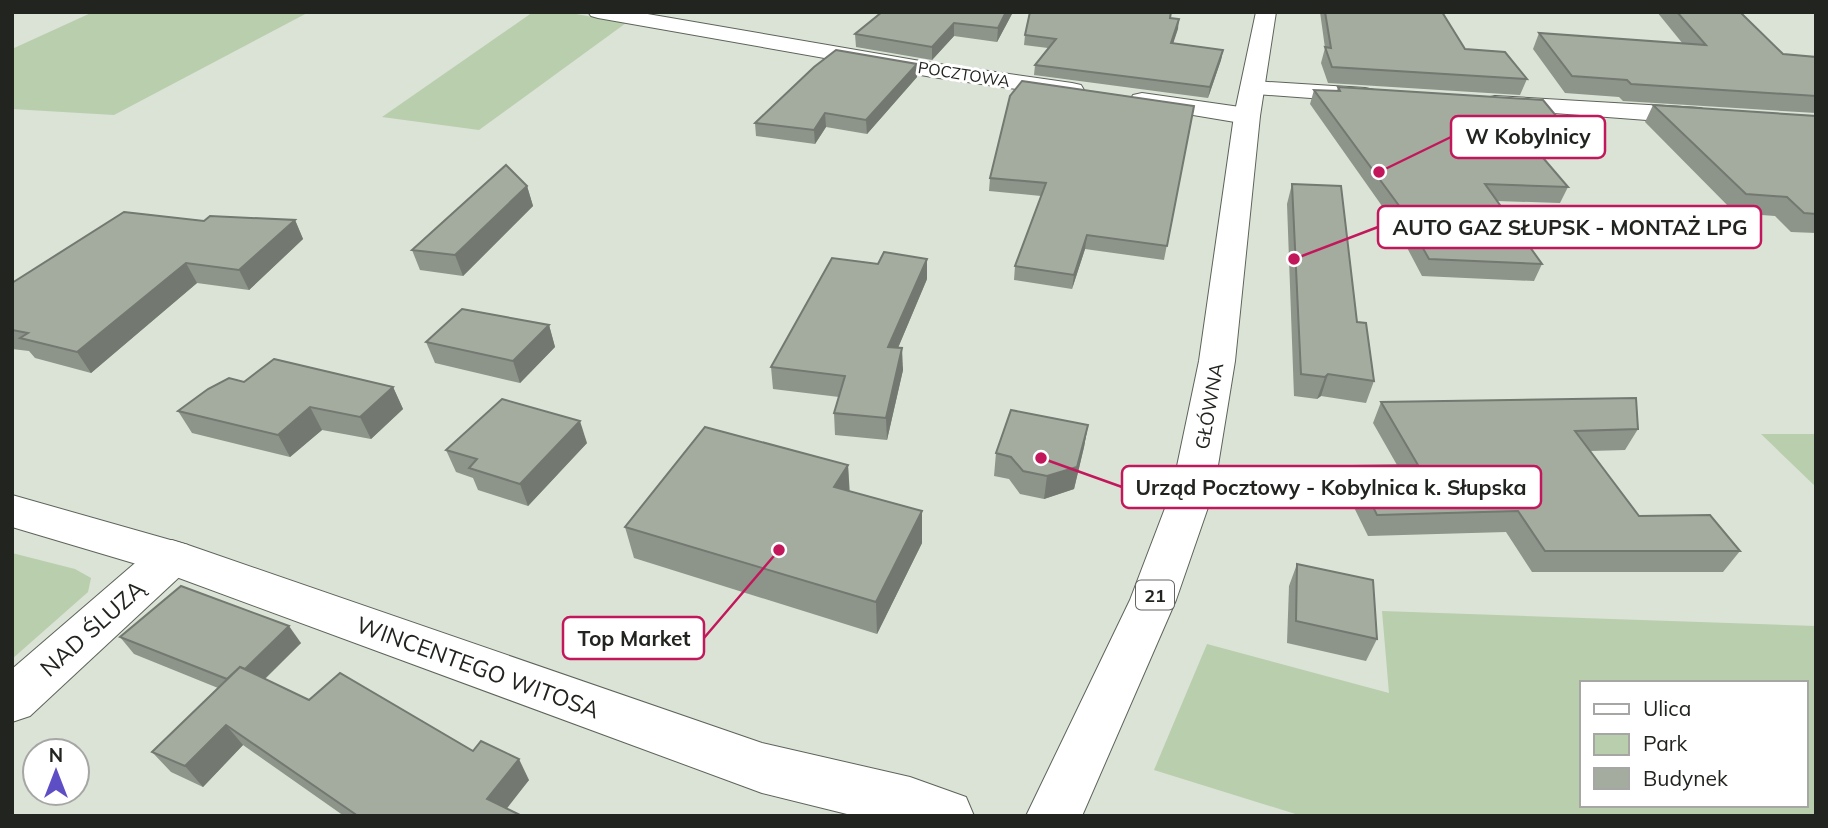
<svg xmlns="http://www.w3.org/2000/svg" width="1828" height="828" font-family="Mulish,sans-serif">
  <style>
    .green { fill: #b9cead; fill-rule: evenodd }
    .lines { fill: none; stroke-linecap: round; stroke-linejoin: round }
    .minor-casing { stroke: #5d6459; stroke-width: 2 }
    .tertiary-casing { stroke: #5d6459; stroke-width: 2 }
    .primary-casing { stroke: #5d6459; stroke-width: 2 }
    .minor { fill: #fff; fill-rule: evenodd }
    .tertiary { fill: #fff; fill-rule: evenodd }
    .primary { fill: #fff; fill-rule: evenodd }
    .wall { fill: #8d948a }
    .shaded-wall { fill: #737870 }
    .building { fill: #a4aca0; stroke: #737870; stroke-width: 2 }
    .labels { text-anchor: middle; dominant-baseline: central; stroke-width: 6; stroke-linejoin: round; paint-order: stroke }
    .far-street-label { font-size: 16px; fill: #21241f; stroke: #fff }
    .shield { fill: #fff; stroke: #646662; stroke-width: 2 }
    .shield-label { font-size: 18px; font-weight: bold; fill: #21241f }
    .street-label { font-size: 19px; fill: #21241f; stroke: #fff }
    .near-street-label { font-size: 23px; fill: #21241f; stroke: #fff }
    .leader { fill: none; stroke: #c2185b; stroke-width: 2.5 }
    .callout-dot { fill: #c2185b; stroke: #fff; stroke-width: 2.5 }
    .callout { fill: #fff; stroke: #c2185b; stroke-width: 2.5 }
    .callout-label { font-size: 21px; text-anchor: middle; font-weight: bold; fill: #21241f }
  </style>
  <rect width="100%" height="100%" fill="#dae3d6"/>
  <g class="green">
    <path d="M93 12H309L114 115 12 109V49Z"/>
    <path d="M533 12H565L626 23 479 130 382 117Z"/>
    <path d="M1761 434H1816V487Z"/>
    <path d="M12 553 75 569 91 578 88 592 12 659Z"/>
    <path d="M1382 611 1816 626V816H1302L1154 770 1207 644 1389 693ZM1581 683H1805V805H1581Z"/>
  </g>
  <g class="lines">
    <defs>
      <g id="minor">
        <path d="M588 12H636L932 63 1072 83 1081 85 1084 90 1081 95 1072 97 932 77 598 18 591 16Z"/>
        <path d="M1252 81 1365 88 1374 90 1377 95 1374 100 1365 102 1243 93 1240 88 1243 83Z"/>
        <path d="M1142 93 1247 108 1256 111 1260 116 1256 121 1247 124 1133 105 1130 100 1133 95Z"/>
        <path d="M1495 96 1700 108 1709 111 1713 116 1709 121 1700 124 1486 108 1483 103 1486 98Z"/>
        <path d="M172 540 188 545 194 557 188 569 30 716 12 722V669L156 545Z"/>
      </g>
      <path id="tertiary" d="M12 495 188 545 762 743 910 777 966 797 974 816H855L762 793 160 571 12 527Z"/>
      <path id="primary" d="M1256 12H1276L1260 116 1235 361 1214 490 1176 600 1082 816H1026L1130 600 1172 490 1199 361 1234 116Z"/>
    </defs>
    <use href="#minor" class="minor-casing"/>
    <use href="#tertiary" class="tertiary-casing"/>
    <use href="#primary" class="primary-casing"/>
    <use href="#minor" class="minor"/>
    <use href="#tertiary" class="tertiary"/>
    <use href="#primary" class="primary"/>
  </g>
  <g class="wall">
    <path d="M882 12H1013L997 42 954 36 932 60 856 47 855 34Z"/>
    <path d="M1320 12H1442L1465 49 1527 79 1520 95 1328 83 1321 63 1325 48Z"/>
    <path d="M1657 12H1740L1783 54 1816 57V113L1623 101 1619 97 1565 93 1533 49 1539 33 1683 44Z"/>
    <path d="M1170 18 1179 19 1173 43 1223 50 1221 60 1208 98 1034 75 1035 65 1048 48 1024 45 1025 35Z"/>
    <path d="M917 64V77L867 134 826 127 815 144 756 136 755 123Z"/>
    <path d="M1338 87 1576 140 1568 156 1540 154 1568 187 1560 203 1497 201 1542 264 1534 281 1422 276 1394 223 1310 104 1314 90 1337 91Z"/>
    <path d="M1653 105 1816 116V233L1791 232 1775 216 1735 213 1645 122Z"/>
    <path d="M1194 106 1164 260 1085 249 1072 289 1014 280 1015 266 1041 196 989 191 990 178Z"/>
    <path d="M1292 184 1357 322 1374 381 1366 403 1321 396 1317 399 1294 396 1287 204Z"/>
    <path d="M527 186 533 206 463 276 420 270 412 250Z"/>
    <path d="M295 220 303 239 249 290 197 283 91 373 35 358 29 351 12 349V283L204 221Z"/>
    <path d="M927 279 898 348 903 370 887 440 835 435 834 413 839 397 773 389 771 367Z"/>
    <path d="M549 325 555 347 520 383 435 363 426 342Z"/>
    <path d="M244 382 393 387 403 409 371 439 322 430 290 457 192 433 178 411Z"/>
    <path d="M1381 402 1638 429 1625 450 1590 451 1639 516 1740 551 1723 572H1532L1506 532 1368 536 1344 487 1353 466 1397 465 1373 423Z"/>
    <path d="M1088 425 1084 447 1074 489 1044 499 1020 494 1009 479 994 476 996 453Z"/>
    <path d="M587 443 528 506 478 490 473 478 456 472 446 450Z"/>
    <path d="M848 465 849 491 922 543 877 634 634 558 625 527Z"/>
    <path d="M1297 564 1377 639 1366 661 1287 643 1289 586Z"/>
    <path d="M120 637 301 643 265 679 309 700 473 751 529 780 506 808 522 816H344L243 745 203 787 171 772 152 752 218 688 134 654Z"/>
  </g>
  <g class="shaded-wall">
    <path d="M1006 12H1013L997 42 998 28Z"/>
    <path d="M1179 19 1178 29 1170 53 1171 43Z"/>
    <path d="M954 23V36L932 60V47Z"/>
    <path d="M1223 50 1221 60 1208 98 1210 87Z"/>
    <path d="M917 64V77L867 134 866 120Z"/>
    <path d="M825 113 826 127 815 144 814 130Z"/>
    <path d="M527 186 533 206 463 276 455 255Z"/>
    <path d="M295 220 303 239 249 290 239 270Z"/>
    <path d="M1087 235 1085 249 1072 289 1074 275Z"/>
    <path d="M927 259V279L889 369 888 347Z"/>
    <path d="M186 263 197 283 91 373 77 352Z"/>
    <path d="M549 325 555 347 520 383 513 361Z"/>
    <path d="M902 348 903 370 887 440 886 418Z"/>
    <path d="M1328 374 1321 396 1317 399 1325 377Z"/>
    <path d="M393 387 403 409 371 439 360 417Z"/>
    <path d="M310 407 322 430 290 457 278 435Z"/>
    <path d="M580 421 587 443 528 506 520 484Z"/>
    <path d="M1088 425 1084 447 1074 489 1044 499 1047 476Z"/>
    <path d="M848 465 850 496 834 487Z"/>
    <path d="M922 511V543L877 634 876 602Z"/>
    <path d="M289 626 301 643 245 698 232 681Z"/>
    <path d="M226 725 243 745 203 787 185 766Z"/>
    <path d="M519 759 529 780 501 816 487 799Z"/>
  </g>
  <g class="building">
    <path d="M882 12H1006L998 28 954 23 932 47 855 34Z"/>
    <path d="M1030 12H1171L1170 18 1179 19 1171 43 1223 50 1210 87 1035 65 1056 39 1025 35Z"/>
    <path d="M1325 12H1442L1465 49 1505 52 1527 79 1332 67 1325 47 1331 48Z"/>
    <path d="M1677 12H1740L1783 54 1816 57V96L1631 84 1627 80 1572 76 1539 33 1706 45Z"/>
    <path d="M836 50 917 64 866 120 825 113 814 130 755 123 814 67Z"/>
    <path d="M1022 81 1194 106 1167 246 1087 235 1074 275 1015 266 1046 183 990 178 1010 96Z"/>
    <path d="M1338 87 1543 100 1576 140 1526 138 1568 187 1485 184 1542 264 1429 259 1400 207 1314 90 1340 91Z"/>
    <path d="M1653 105 1816 116V214L1804 213 1787 197 1746 194Z"/>
    <path d="M506 165 527 186 455 255 412 250Z"/>
    <path d="M1292 184 1341 186 1357 322 1366 323 1374 381 1328 374 1325 377 1301 374Z"/>
    <path d="M124 212 204 221 210 216 295 220 239 270 186 263 77 352 20 338 28 333 12 330V283Z"/>
    <path d="M884 252 927 259 888 347 902 348 886 418 834 413 845 376 771 367 832 258 878 264Z"/>
    <path d="M462 309 549 325 513 361 426 342Z"/>
    <path d="M274 359 393 387 360 417 310 407 278 435 178 411 208 389 229 378 244 382Z"/>
    <path d="M1636 398 1638 429 1575 431 1639 516 1710 515 1740 551H1545L1518 511 1377 515 1353 466 1418 465 1381 402Z"/>
    <path d="M502 399 580 421 520 484 469 468 477 459 446 450Z"/>
    <path d="M1011 410 1088 425 1077 467 1047 476 1023 471 1011 457 996 453Z"/>
    <path d="M705 427 848 465 834 487 922 511 876 602 625 527Z"/>
    <path d="M1297 564 1373 580 1377 639 1296 621Z"/>
    <path d="M181 586 289 626 245 669 240 667 227 679 120 637Z"/>
    <path d="M240 667 309 700 340 673 473 751 481 741 519 759 487 799 522 816H358L226 725 185 766 152 752Z"/>
  </g>
  <g class="labels">
    <g class="far-street-label">
      <text transform="translate(964 74) rotate(9)">POCZTOWA</text>
    </g>
    <rect class="shield" x="1136" y="580.5" width="38" height="29" rx="5"/>
    <g class="shield-label">
      <text x="1155" y="595">21</text>
    </g>
    <g class="street-label">
      <text transform="translate(1209 406) rotate(-80)">GŁÓWNA</text>
    </g>
    <g class="near-street-label">
      <text transform="translate(92 628) rotate(-42)">NAD ŚLUZĄ</text>
      <text transform="translate(478 667) rotate(20)">WINCENTEGO WITOSA</text>
    </g>
  </g>
  <path class="leader" d="M1379 172L1451 137M1294 259L1378 227M1041 458L1122 487M779 550L704 638"/>
  <g class="callout-dot">
    <circle cx="1379" cy="172" r="7"/>
    <circle cx="1294" cy="259" r="7"/>
    <circle cx="1041" cy="458" r="7"/>
    <circle cx="779" cy="550" r="7"/>
  </g>
  <g class="callout">
    <rect x="1451" y="116" width="154" height="42" rx="7"/>
    <rect x="1378" y="206" width="383" height="42" rx="7"/>
    <rect x="1122" y="466" width="419" height="42" rx="7"/>
    <rect x="563" y="617" width="141" height="42" rx="7"/>
  </g>
  <g class="callout-label">
    <text x="1528" y="144">W Kobylnicy</text>
    <text x="1570" y="235">AUTO GAZ SŁUPSK - MONTAŻ LPG</text>
    <text x="1331" y="495">Urząd Pocztowy - Kobylnica k. Słupska</text>
    <text x="634" y="646">Top Market</text>
  </g>
  <rect width="1828" height="828" fill="none" stroke="#21241f" stroke-width="28"/>
  <rect x="1580" y="681" width="228" height="126" fill="#ffffff" stroke="#a6a7a5" stroke-width="2"/>
  <rect x="1594" y="704" width="35" height="10" fill="#ffffff" stroke="#a6a7a5" stroke-width="2"/>
  <text x="1643" y="716" font-size="21" fill="#21241f">Ulica</text>
  <rect x="1594" y="734" width="35" height="21" fill="#b9cead" stroke="#a6a7a5" stroke-width="2"/>
  <text x="1643" y="751" font-size="21" fill="#21241f">Park</text>
  <rect x="1594" y="768" width="35" height="21" fill="#a4aca0" stroke="#a6a7a5" stroke-width="2"/>
  <text x="1643" y="786" font-size="21" fill="#21241f">Budynek</text>
  <g transform="translate(56 772)"><circle r="33" fill="#ffffff" stroke="#a6a7a5" stroke-width="2"/>
  <path d="M0-5L12 26L0 18L-12 26Z" fill="#5e4ec6"/>
  <text y="-10" font-size="19" font-weight="bold" text-anchor="middle" fill="#21241f">N</text>
  </g>
</svg>
